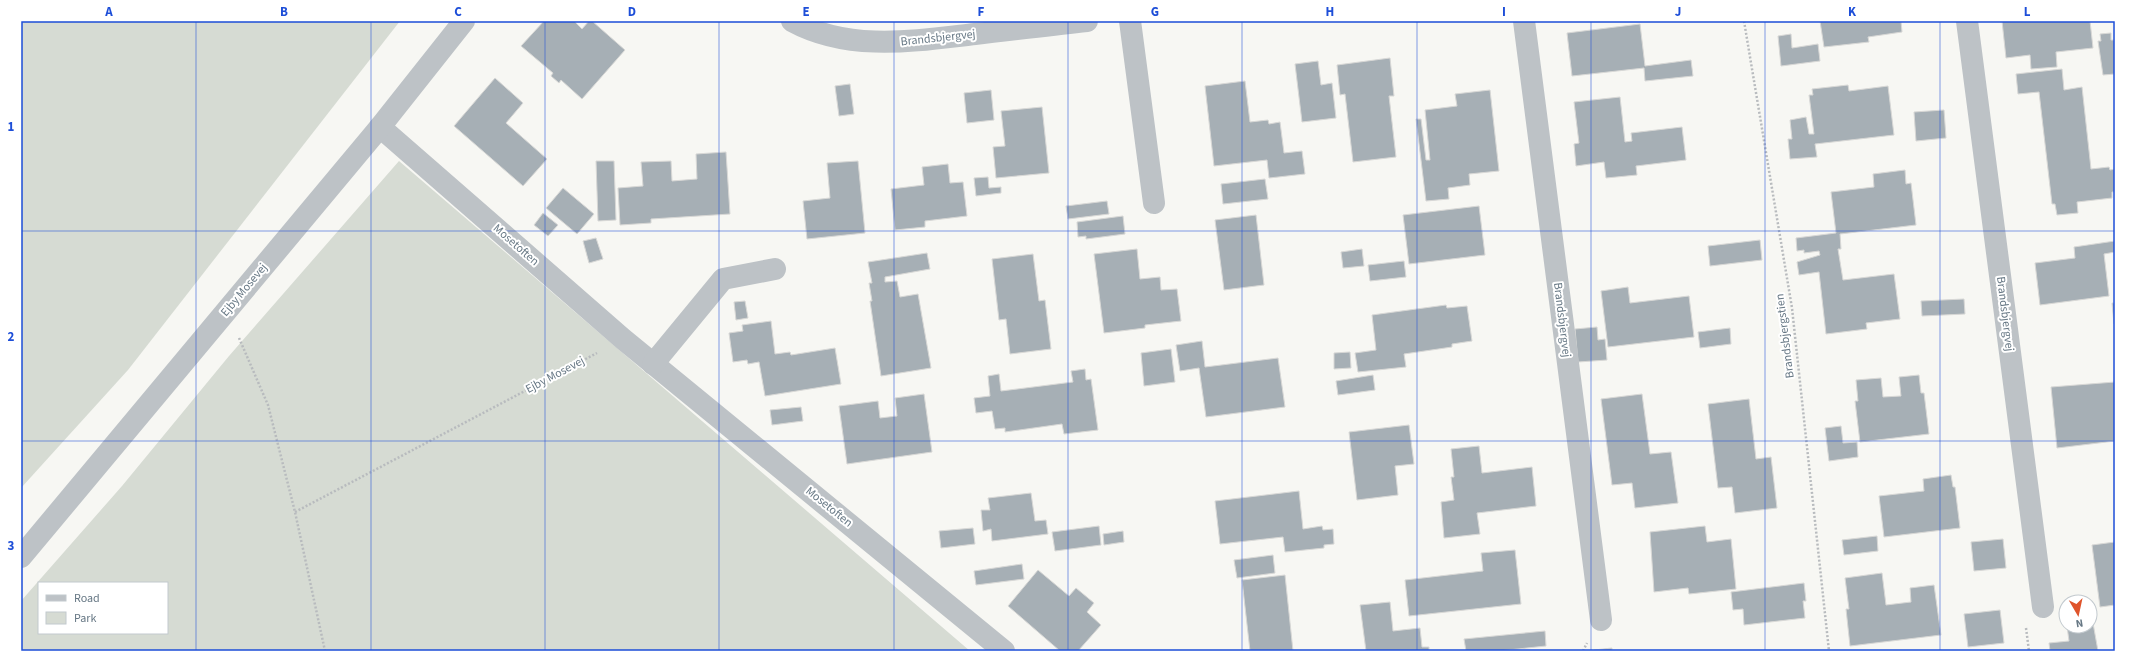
<svg xmlns="http://www.w3.org/2000/svg" width="2136" height="672" font-family="'Source Sans 3',sans-serif">
  <style>
    .green { fill: #d6dbd3; fill-rule: evenodd }
    .building { fill: #a6afb5; stroke: #d8d8d6 }
    .lines { fill: none; stroke-linecap: round; stroke-linejoin: round }
    .path { stroke: #b8bbbe; stroke-width: 2.5; stroke-dasharray: 2 2; stroke-linecap: butt }
    .minor { stroke: #bdc2c6; stroke-width: 22 }
    .grid { fill: none; stroke: #1d4ed8; stroke-width: 1; stroke-opacity: 0.55 }
    .labels { text-anchor: middle; dominant-baseline: central; stroke-width: 4; stroke-linejoin: round; paint-order: stroke }
    .street-label { font-size: 12px; fill: #667784; stroke: #fff }
    .neatline { fill: none; stroke: #1d4ed8; stroke-width: 1.5 }
    .grid-label { font-size: 13px; text-anchor: middle; font-weight: bold; fill: #1d4ed8 }
  </style>
  <rect width="100%" height="100%" fill="#f7f7f3"/>
  <g class="green">
    <path d="M21 21H400L128 370 21 488Z"/>
    <path d="M399 161 970 651H21V601L122 486 229 356ZM39 583H167V633H39Z"/>
  </g>
  <g class="building">
    <path d="M544 21H574L582 29 589 21H592L625 50 582 99 561 80 559 83 551 76 553 73 521 46Z"/>
    <path d="M1820 21H1901L1902 32 1868 37 1869 42 1824 47Z"/>
    <path d="M2002 21H2090L2093 48 2056 52 2057 67 2031 69 2030 55 2006 58Z"/>
    <path d="M1640 24 1645 66 1691 60 1693 76 1645 81 1644 68 1572 76 1567 33Z"/>
    <path d="M2111 33V40H2115V74L2103 75 2098 41H2101L2100 34Z"/>
    <path d="M1791 34 1792 48 1818 44 1820 61 1781 66 1778 36Z"/>
    <path d="M1390 58 1394 96H1389L1396 157 1353 162 1345 94 1340 95 1337 65Z"/>
    <path d="M1318 61 1321 85 1332 83 1336 118 1302 122 1295 64Z"/>
    <path d="M2062 69 2064 90 2082 87 2091 169 2109 167 2110 170 2115 169V192H2112V198L2077 202 2078 213 2057 215 2055 204H2052L2039 92 2018 94 2016 74Z"/>
    <path d="M495 78 523 103 506 123 547 159 523 186 454 126Z"/>
    <path d="M1245 81 1250 122 1268 120 1269 124 1280 122 1284 153 1302 151 1305 174 1269 178 1267 160 1214 166 1205 86Z"/>
    <path d="M850 84 854 114 839 116 835 86Z"/>
    <path d="M1848 85 1849 91 1888 86 1894 135 1815 144 1817 157 1790 159 1788 139H1792L1790 120 1806 117 1809 134H1814L1809 95H1813L1812 89Z"/>
    <path d="M991 90 994 120 967 123 964 93Z"/>
    <path d="M1490 90 1499 171 1469 174 1470 185 1448 188 1449 199 1426 201 1416 119H1421L1426 160H1430L1425 110 1457 106 1455 94Z"/>
    <path d="M1620 97 1625 142 1632 141 1631 133 1682 127 1686 160 1636 166 1637 175 1606 178 1604 162 1576 166 1574 144 1579 143 1574 102Z"/>
    <path d="M1042 107 1049 173 996 178 993 147 1005 146 1001 111Z"/>
    <path d="M1944 110 1946 138 1916 141 1914 112Z"/>
    <path d="M726 152 730 214 651 219V223L620 225 618 188 643 186 641 162 671 161 672 181 697 179 696 154Z"/>
    <path d="M596 161H614L616 220 598 221Z"/>
    <path d="M858 161 865 233 807 239 803 201 830 198 827 163Z"/>
    <path d="M948 164 950 183 963 182 967 216 925 221V227L895 230 891 189 924 185 922 167Z"/>
    <path d="M1905 170 1906 184 1911 183 1916 225 1840 234 1841 249H1838L1843 280 1894 274 1900 319 1866 323 1867 329 1826 334 1819 272 1799 275 1797 262 1820 255 1819 251 1804 253V250L1797 251 1796 238 1836 233 1831 192 1874 187 1873 174Z"/>
    <path d="M988 177 989 188 1001 187V193L976 196 974 178Z"/>
    <path d="M1265 179 1268 199 1223 204 1221 184Z"/>
    <path d="M563 188 594 214 577 234 546 208Z"/>
    <path d="M1107 201 1109 214 1068 219 1066 206Z"/>
    <path d="M1479 206 1485 255 1409 264 1403 215Z"/>
    <path d="M543 213 558 225 548 236 534 225Z"/>
    <path d="M1256 215 1264 285 1224 290 1215 220Z"/>
    <path d="M1123 216 1125 234 1086 239V236L1078 237 1077 222Z"/>
    <path d="M596 238 603 259 589 263 583 241Z"/>
    <path d="M1760 240 1762 260 1710 266 1708 246Z"/>
    <path d="M2115 241V252L2104 254 2109 296 2040 305 2035 263 2075 258 2074 247Z"/>
    <path d="M1137 249 1140 279 1160 277 1161 290 1177 289 1181 321 1145 325V328L1104 333 1094 254Z"/>
    <path d="M1362 249 1364 266 1343 268 1341 252Z"/>
    <path d="M927 253 930 269 885 277V282L897 281 900 297 918 294 931 368 881 376 870 301H872L869 283H872L868 262Z"/>
    <path d="M1033 254 1039 301 1045 300 1051 349 1010 354 1006 319 999 320 992 259Z"/>
    <path d="M1404 261 1406 277 1370 281 1368 265Z"/>
    <path d="M1628 287 1630 303 1689 296 1694 337 1608 347 1601 291Z"/>
    <path d="M1964 299 1965 314 1922 316 1921 301Z"/>
    <path d="M745 301 748 318 736 320 734 302Z"/>
    <path d="M2112 303H2115V324H2114Z"/>
    <path d="M1446 305 1447 308 1467 306 1472 341 1452 344V347L1404 354 1406 367 1358 372 1355 353 1376 350 1372 315Z"/>
    <path d="M771 321 775 354 790 352 791 355 835 348 841 384 765 396 759 362 748 364 747 360 733 362 729 333 743 331 742 325Z"/>
    <path d="M1597 327 1598 340 1605 339 1607 360 1578 362 1575 329Z"/>
    <path d="M1730 328 1731 344 1700 348 1698 332Z"/>
    <path d="M1202 341 1205 367 1278 358 1285 407 1206 417 1199 368 1180 371 1176 345Z"/>
    <path d="M1171 349 1175 382 1144 386 1141 353Z"/>
    <path d="M1350 352 1351 368 1334 369V353Z"/>
    <path d="M1085 369 1086 380 1091 379 1098 430 1064 434 1062 424 1005 432V428L995 429 992 411 976 413 974 398 990 396 988 376 999 374 1001 391 1073 382 1071 371Z"/>
    <path d="M1373 375 1375 390 1338 395 1336 381Z"/>
    <path d="M1919 375 1921 393H1924L1929 434 1860 442 1855 401H1858L1856 380 1881 378 1883 397 1901 396 1899 377Z"/>
    <path d="M2115 382V441L2057 448 2051 387Z"/>
    <path d="M924 394 932 452 847 464 839 406 878 401 880 418 897 416 895 398Z"/>
    <path d="M1642 394 1650 454 1671 452 1678 503 1635 508 1632 483 1612 485 1601 399Z"/>
    <path d="M1749 399 1756 459 1771 457 1777 508 1735 513 1732 487 1718 488 1708 404Z"/>
    <path d="M801 407 803 421 772 425 770 410Z"/>
    <path d="M1409 425 1414 464 1395 466 1398 495 1357 500 1349 432Z"/>
    <path d="M1841 426 1843 443 1857 442 1858 457 1829 461 1825 428Z"/>
    <path d="M1479 446 1482 473 1532 467 1536 506 1477 513 1480 534 1444 538 1441 502 1454 500 1451 477H1454L1451 449Z"/>
    <path d="M1951 475 1953 487H1955L1960 528 1884 537 1879 496 1924 491 1923 479Z"/>
    <path d="M1299 491 1303 529 1322 526 1323 530 1333 529 1334 544 1324 545V548L1285 552 1283 537 1220 544 1215 501Z"/>
    <path d="M1031 493 1035 521 1046 520 1048 534 992 541 991 529 983 531 981 510H990L988 498Z"/>
    <path d="M1099 526 1101 545 1055 551 1052 532Z"/>
    <path d="M1705 526 1707 542 1731 539 1736 589 1689 594 1688 588 1654 592 1650 532Z"/>
    <path d="M973 528 975 544 941 548 939 531Z"/>
    <path d="M1123 531 1124 542 1104 545 1103 534Z"/>
    <path d="M1877 536 1878 551 1844 555 1842 540Z"/>
    <path d="M2003 539 2006 568 1974 571 1971 542Z"/>
    <path d="M2115 542V605L2100 607 2092 545Z"/>
    <path d="M1515 550 1521 604 1409 616 1405 580 1483 571 1481 553Z"/>
    <path d="M1273 555 1275 573 1237 578 1234 560Z"/>
    <path d="M1022 564 1024 579 976 585 974 571Z"/>
    <path d="M1038 570 1069 596 1076 588 1094 603 1087 612 1101 625 1078 651H1060L1008 606Z"/>
    <path d="M1882 573 1886 605 1911 602 1910 588 1934 585 1941 635 1850 646 1846 609H1849L1845 578Z"/>
    <path d="M1285 575 1293 651H1250L1242 580Z"/>
    <path d="M1804 583 1806 601H1803L1805 618 1744 625 1743 609 1733 610 1731 592Z"/>
    <path d="M1390 602 1393 631 1420 628 1422 647H1429V651H1366L1360 605Z"/>
    <path d="M2000 610 2004 643 1968 647 1964 614Z"/>
    <path d="M2090 623H2093L2098 651H2050L2049 643 2069 641 2067 626H2090Z"/>
    <path d="M1545 631 1546 646 1499 651H1466L1464 639Z"/>
    <path d="M1612 648V651H1594V650Z"/>
  </g>
  <g class="lines">
    <g class="path">
      <path d="M1744 21 1792 308 1829 651"/>
      <path d="M239 338 268 405 295 512 325 651"/>
      <path d="M295 512 597 353"/>
      <path d="M2026 628 2029 651"/>
      <path d="M1583 651 1587 643"/>
    </g>
    <g class="minor">
      <path d="M792 21C849 52 914 41 975 34 1012 30 1049 25 1087 21"/>
      <path d="M1130 21 1154 203"/>
      <path d="M1524 21 1601 620"/>
      <path d="M1967 21 2043 607"/>
      <path d="M380 127 623 339 1004 651"/>
      <path d="M653 364 723 279 775 269"/>
      <path d="M21 557 380 127 464 21"/>
    </g>
  </g>
  <path class="grid" d="M196 21V651M371 21V651M545 21V651M719 21V651M894 21V651M1068 21V651M1242 21V651M1417 21V651M1591 21V651M1765 21V651M1940 21V651M21 231H2115M21 441H2115"/>
  <g class="labels">
    <g class="street-label">
      <text transform="translate(938 38) rotate(-6)">Brandsbjergvej</text>
      <text transform="translate(516 245) rotate(41)">Mosetoften</text>
      <text transform="translate(244 290) rotate(-50)">Ejby Mosevej</text>
      <text transform="translate(2005 314) rotate(83)">Brandsbjergvej</text>
      <text transform="translate(1562 320) rotate(83)">Brandsbjergvej</text>
      <text transform="translate(1785 336) rotate(-97)">Brandsbjergstien</text>
      <text transform="translate(555 375) rotate(-28)">Ejby Mosevej</text>
      <text transform="translate(829 507) rotate(39)">Mosetoften</text>
    </g>
  </g>
  <rect width="2136" height="672" fill="none" stroke="#ffffff" stroke-width="44"/>
  <rect x="38" y="582" width="130" height="52" fill="#ffffff" stroke="#c2c9ce"/>
  <rect x="46" y="595" width="20" height="6" fill="#bdc2c6" stroke="#c2c9ce"/>
  <text x="74" y="602" font-size="12" fill="#667784">Road</text>
  <rect x="46" y="612" width="20" height="12" fill="#d6dbd3" stroke="#c2c9ce"/>
  <text x="74" y="622" font-size="12" fill="#667784">Park</text>
  <g transform="translate(2078 614) rotate(171)"><circle r="19" fill="#ffffff" stroke="#c2c9ce"/>
  <path d="M0-3L7 15L0 10L-7 15Z" fill="#df542b"/>
  <text y="-6" font-size="11" font-weight="bold" text-anchor="middle" fill="#667784">N</text>
  </g>
  <rect x="22" y="22" width="2092" height="628" class="neatline"/>
  <g class="grid-label">
    <text x="109" y="16">A</text>
    <text x="284" y="16">B</text>
    <text x="458" y="16">C</text>
    <text x="632" y="16">D</text>
    <text x="806" y="16">E</text>
    <text x="981" y="16">F</text>
    <text x="1155" y="16">G</text>
    <text x="1330" y="16">H</text>
    <text x="1504" y="16">I</text>
    <text x="1678" y="16">J</text>
    <text x="1852" y="16">K</text>
    <text x="2027" y="16">L</text>
    <text x="11" y="131">1</text>
    <text x="11" y="341">2</text>
    <text x="11" y="550">3</text>
  </g>
</svg>
